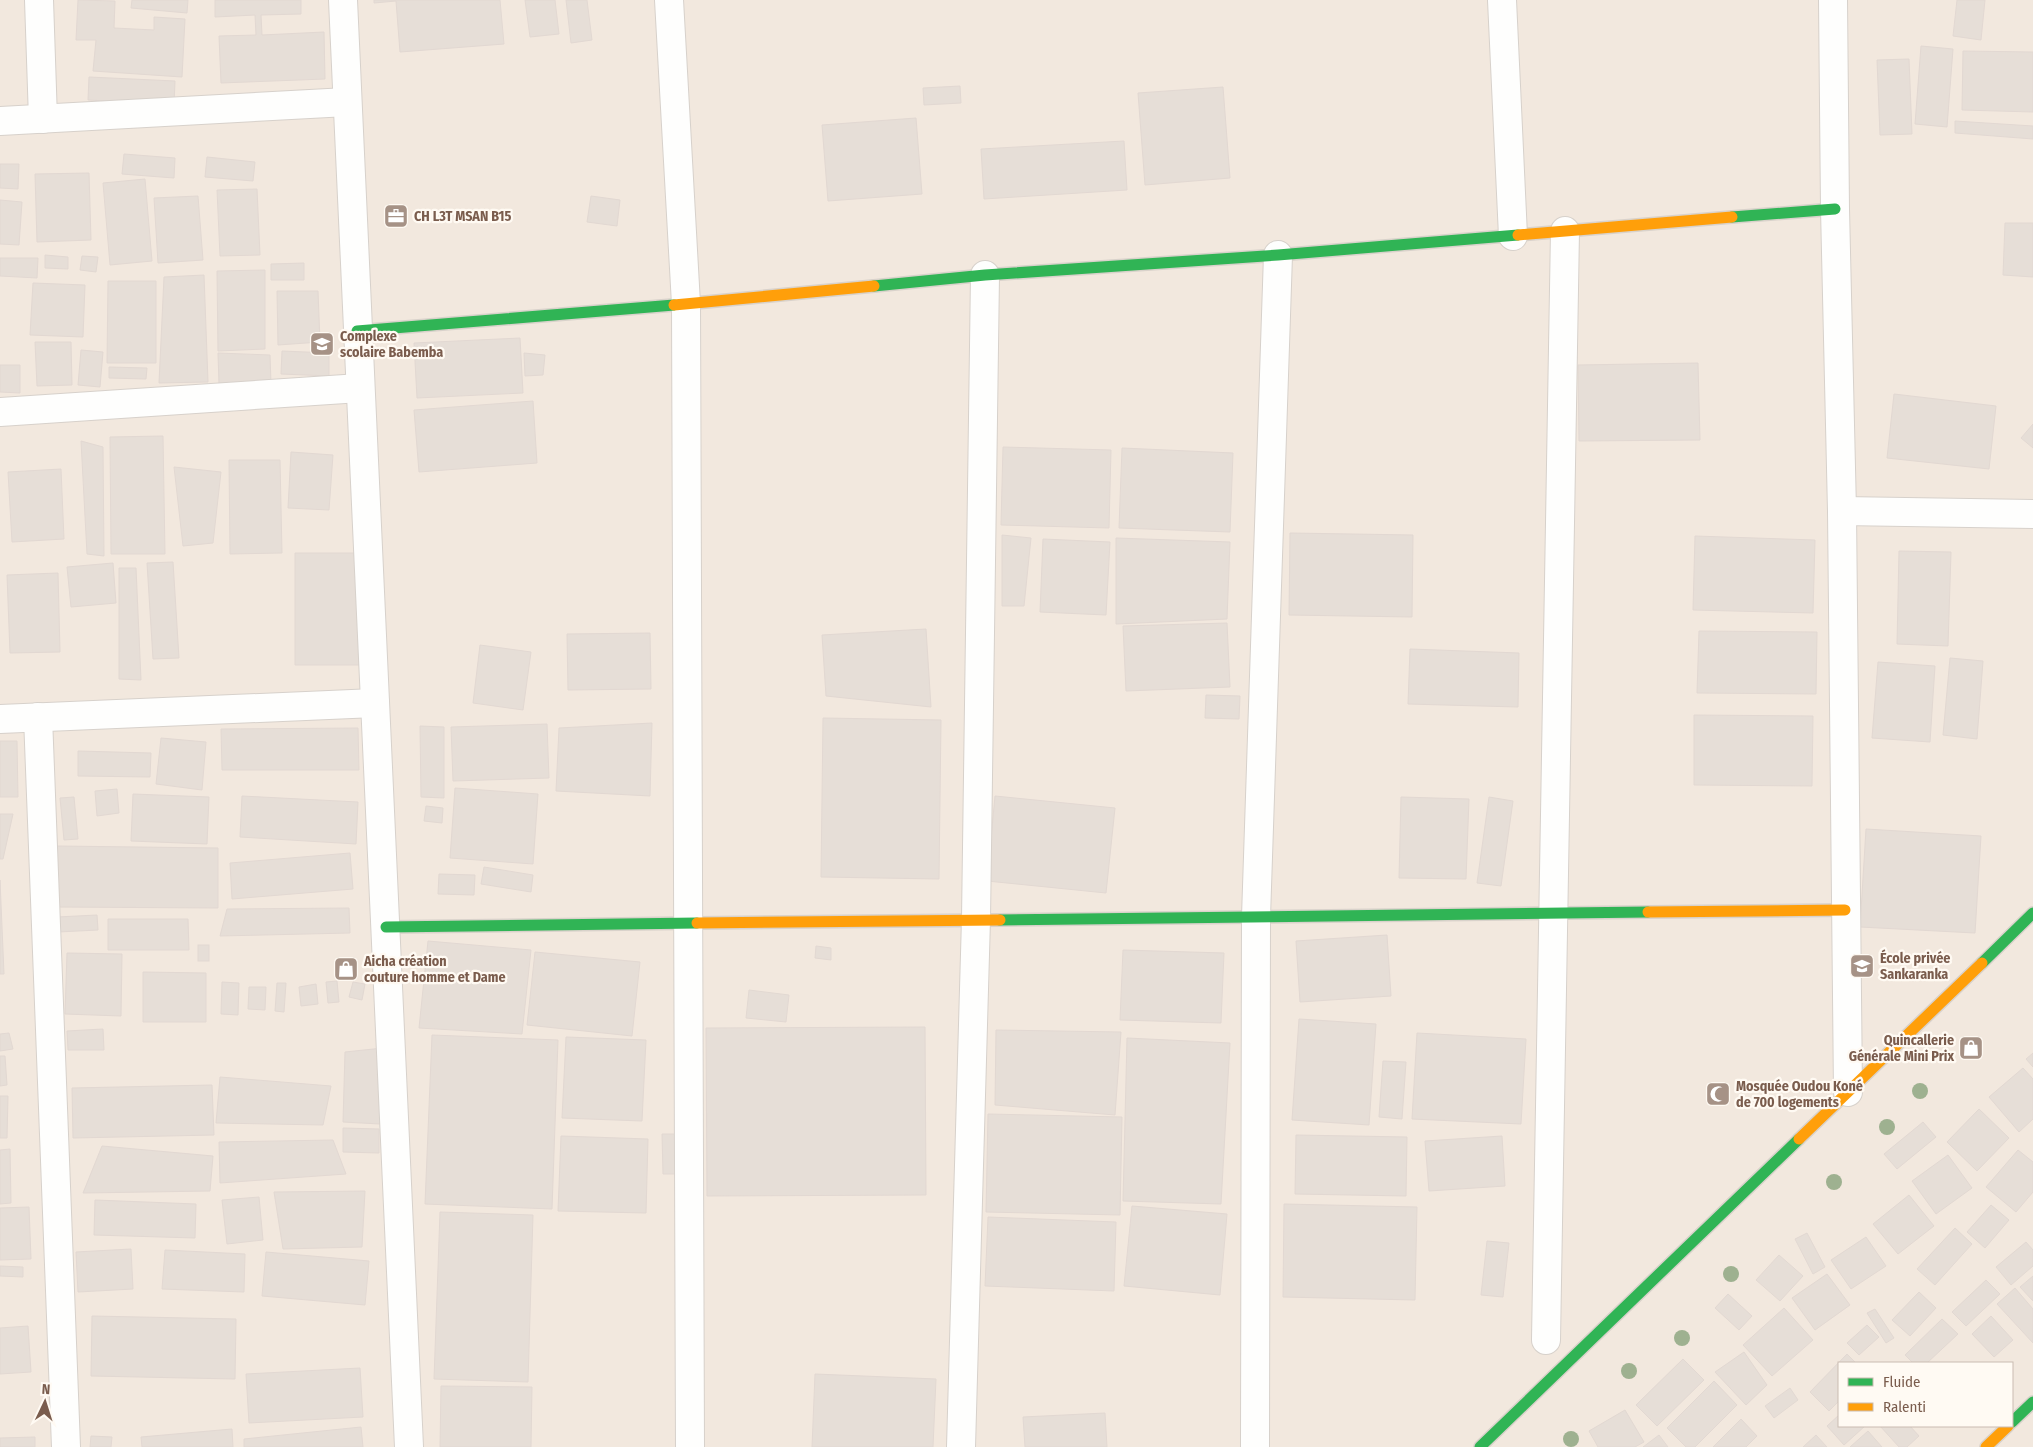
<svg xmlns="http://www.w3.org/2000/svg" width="2033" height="1447" font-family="'Fira Sans Condensed',sans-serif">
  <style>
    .residential { fill: #f2e8de; fill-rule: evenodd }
    .building { fill: #e6ded7; stroke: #e2d8d2 }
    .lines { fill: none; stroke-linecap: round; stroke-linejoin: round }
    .street-casing { stroke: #d7d1cb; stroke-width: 30 }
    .fast-casing { stroke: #d9d2cb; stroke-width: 14 }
    .slow-casing { stroke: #d9d2cb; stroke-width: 14 }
    .street { stroke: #fefefd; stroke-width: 28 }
    .fast { stroke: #30b455; stroke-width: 11 }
    .slow { stroke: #ff9f0a; stroke-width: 11 }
    .tree { fill: #9eb190 }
    .labels { text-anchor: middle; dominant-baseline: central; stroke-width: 4.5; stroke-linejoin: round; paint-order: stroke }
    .poi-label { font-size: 14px; font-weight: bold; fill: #7a5c4d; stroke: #fffaf3; text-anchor: start }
  </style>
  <rect width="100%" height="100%" fill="#f9f5f0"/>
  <path class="residential" d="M0 0H2033V1447H0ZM1839 1363H2012V1426H1839Z"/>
  <g class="building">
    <path d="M78 0 115 1 114 28 154 30V17L185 19 182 77 93 71 96 40H76Z"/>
    <path d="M132 0H188L187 13 131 8Z"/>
    <path d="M215 0H301V14L261 15 262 35 324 32 325 79 221 83 219 36 256 35 255 15 215 17Z"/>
    <path d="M374 0H500L504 44 400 52 396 1 374 3Z"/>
    <path d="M525 0H555L559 34 530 37Z"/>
    <path d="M566 0H587L592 40 571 43Z"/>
    <path d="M1957 0H1985L1981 40 1953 36Z"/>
    <path d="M1921 46 1953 49 1947 127 1915 124Z"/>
    <path d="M1963 51 2033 52V112L1962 110Z"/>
    <path d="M1909 59 1912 134 1880 135 1877 60Z"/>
    <path d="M89 77 175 81 174 105 88 100Z"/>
    <path d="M960 86 961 103 924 105 923 88Z"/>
    <path d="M1223 87 1230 178 1145 185 1138 93Z"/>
    <path d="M916 118 922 194 828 201 822 125Z"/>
    <path d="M1955 121 2033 126V139L1955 133Z"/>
    <path d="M1124 141 1127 190 984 199 981 149Z"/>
    <path d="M124 154 175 158 174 178 122 174Z"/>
    <path d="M207 157 255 162 253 181 205 177Z"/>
    <path d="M0 164H19L18 189 0 188Z"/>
    <path d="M89 173 91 240 37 242 35 174Z"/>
    <path d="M145 179 152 261 110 265 103 183Z"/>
    <path d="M257 189 260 255 220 256 217 190Z"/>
    <path d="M198 196 203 260 158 263 154 198Z"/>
    <path d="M591 196 620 200 617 226 587 222Z"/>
    <path d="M0 200 22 202 19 245 0 244Z"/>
    <path d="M2005 223H2033V277L2003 275Z"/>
    <path d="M45 255 68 257V269L45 268Z"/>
    <path d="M82 256 98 257 96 272 80 270Z"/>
    <path d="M0 258H38L37 278 0 276Z"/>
    <path d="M304 263V280H271V264Z"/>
    <path d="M265 270V349L218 351 217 271Z"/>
    <path d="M204 275 208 382 159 383 164 277Z"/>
    <path d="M108 281H156V363H107Z"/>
    <path d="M33 283 85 285 83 337 30 335Z"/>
    <path d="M277 291H318L320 342 278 345Z"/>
    <path d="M520 338 523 393 417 398 414 343Z"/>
    <path d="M35 342H71L72 385 37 386Z"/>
    <path d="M81 350 103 352 100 387 78 385Z"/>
    <path d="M282 351 329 353V376L281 374Z"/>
    <path d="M218 353 270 355 271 384H219Z"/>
    <path d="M524 353 545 355 543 375 525 376Z"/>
    <path d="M1698 363 1700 440 1579 441 1578 365Z"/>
    <path d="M0 365H20V393L0 392Z"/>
    <path d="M109 367 147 368 146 379 109 378Z"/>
    <path d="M1894 394 1996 406 1989 469 1887 458Z"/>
    <path d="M533 401 537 463 419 472 414 410Z"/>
    <path d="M2033 424V448L2021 438Z"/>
    <path d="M163 436 165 554H111L110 437Z"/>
    <path d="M81 441 103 447 104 556 87 554Z"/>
    <path d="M1003 447 1111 450 1109 528 1001 525Z"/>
    <path d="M1122 448 1233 453 1230 532 1119 528Z"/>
    <path d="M291 452 333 455 329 510 288 508Z"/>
    <path d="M229 460H280L282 553 230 554Z"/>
    <path d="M174 467 221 472 213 543 183 546Z"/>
    <path d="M61 469 64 539 12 542 8 472Z"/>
    <path d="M1290 533 1413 535 1412 617 1289 615Z"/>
    <path d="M1002 535 1031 538 1024 606H1002Z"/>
    <path d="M1695 536 1815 540 1813 613 1693 610Z"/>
    <path d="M1116 538 1230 542 1227 619 1116 624Z"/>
    <path d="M1043 539 1110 542 1106 615 1040 612Z"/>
    <path d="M1899 551 1951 552 1948 646 1897 644Z"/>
    <path d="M295 553H361L360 665H295Z"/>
    <path d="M173 562 179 658 153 659 147 563Z"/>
    <path d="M113 563 116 603 71 607 67 567Z"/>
    <path d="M119 568H136L141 680 119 679Z"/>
    <path d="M58 573 60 652 10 653 7 575Z"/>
    <path d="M1227 623 1230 687 1126 691 1123 626Z"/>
    <path d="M926 629 931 707 826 696 822 635Z"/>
    <path d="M1699 631 1817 632 1816 694 1697 693Z"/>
    <path d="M650 633 651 689 568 690 567 634Z"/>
    <path d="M480 645 531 652 523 710 473 703Z"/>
    <path d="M1410 649 1519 653 1518 707 1408 704Z"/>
    <path d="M1950 658 1983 661 1977 739 1943 735Z"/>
    <path d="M1878 662 1935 666 1930 742 1872 738Z"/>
    <path d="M1206 695 1240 696 1239 719 1205 718Z"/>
    <path d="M1694 715 1813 716 1812 786 1694 785Z"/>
    <path d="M823 718 941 720 939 879 821 877Z"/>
    <path d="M652 723 650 796 556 791 559 728Z"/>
    <path d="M547 724 549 778 453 781 451 727Z"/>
    <path d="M420 726 444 727V798L421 797Z"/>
    <path d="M358 728 359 770H222L221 729Z"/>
    <path d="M161 738 206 742 202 790 156 784Z"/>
    <path d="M0 741H17L18 797H0Z"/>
    <path d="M78 751 151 753 150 777 78 776Z"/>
    <path d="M455 788 538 794 533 864 450 858Z"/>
    <path d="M117 789 119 813 97 816 95 791Z"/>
    <path d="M133 794 209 797 207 844 131 841Z"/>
    <path d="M242 796 358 802 356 844 240 837Z"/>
    <path d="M995 796 1115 808 1106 893 987 881Z"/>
    <path d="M74 797 78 839 64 840 60 798Z"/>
    <path d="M1401 797 1469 799 1466 879 1399 878Z"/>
    <path d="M1489 797 1513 801 1501 886 1477 883Z"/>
    <path d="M426 806 443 808 442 823 424 821Z"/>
    <path d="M0 814H13L3 859H0Z"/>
    <path d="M1866 829 1981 836 1975 933 1860 927Z"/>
    <path d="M57 846 218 848V908L56 907Z"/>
    <path d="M350 853 353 889 232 899 230 863Z"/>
    <path d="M484 867 533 875 531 892 481 884Z"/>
    <path d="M439 874 475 875 474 895 438 894Z"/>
    <path d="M0 880 4 974H0Z"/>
    <path d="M349 908 350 933 220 936 227 909Z"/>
    <path d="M97 915 98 930 58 932 57 917Z"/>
    <path d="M108 919H188L189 950H108Z"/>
    <path d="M1387 935 1391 996 1300 1002 1296 941Z"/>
    <path d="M428 941 531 950 522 1034 419 1028Z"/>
    <rect x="198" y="945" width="11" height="16"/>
    <path d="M816 946 831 948V960L815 958Z"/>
    <path d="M1123 950 1224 953 1221 1023 1120 1020Z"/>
    <path d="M535 952 640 962 632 1036 527 1025Z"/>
    <path d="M67 953 122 954 121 1016 65 1014Z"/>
    <path d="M143 972 206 973V1022H143Z"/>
    <path d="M337 981 339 1002 328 1003 326 982Z"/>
    <path d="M222 982 239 983 238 1015 221 1014Z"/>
    <path d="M353 982 365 984 362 1000 349 997Z"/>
    <path d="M277 983H286L284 1012 275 1011Z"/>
    <path d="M316 984 318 1004 301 1006 299 987Z"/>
    <path d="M249 987H266L265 1010 248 1009Z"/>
    <path d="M749 990 789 995 786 1022 746 1018Z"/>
    <path d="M1299 1019 1376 1024 1369 1125 1292 1120Z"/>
    <path d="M925 1027 926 1195 707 1196 706 1028Z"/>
    <path d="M103 1029 104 1050H68L67 1031Z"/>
    <path d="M996 1030 1121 1032 1115 1115 995 1105Z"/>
    <path d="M9 1033 13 1049 0 1051V1034Z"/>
    <path d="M1417 1033 1526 1039 1521 1124 1412 1119Z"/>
    <path d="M432 1035 558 1040 552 1209 425 1204Z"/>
    <path d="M566 1037 646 1040 642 1121 562 1118Z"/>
    <path d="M1127 1038 1230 1043 1221 1204 1123 1201Z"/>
    <path d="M383 1048 380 1124 343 1122 345 1052Z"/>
    <path d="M2033 1053V1067L2026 1059Z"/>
    <path d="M0 1056H5L7 1085 0 1086Z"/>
    <path d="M1383 1061 1406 1062 1402 1119 1379 1117Z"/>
    <path d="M2023 1068 2033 1079V1119L2019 1132 1989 1097Z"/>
    <path d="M220 1077 331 1086 323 1125 216 1123Z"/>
    <path d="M212 1085 214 1135 73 1138 72 1088Z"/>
    <path d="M0 1096H8L7 1138H0Z"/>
    <path d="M1979 1109 2009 1138 1977 1171 1947 1142Z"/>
    <path d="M988 1114 1122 1117 1120 1215 986 1212Z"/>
    <path d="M1923 1122 1936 1137 1897 1169 1884 1154Z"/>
    <path d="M343 1128 379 1129V1153L343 1152Z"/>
    <path d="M662 1134H678L680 1174H663Z"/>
    <path d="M1296 1135 1407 1137 1406 1196 1295 1194Z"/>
    <path d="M561 1136 648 1139 646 1213 558 1211Z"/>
    <path d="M1502 1136 1505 1186 1429 1191 1425 1141Z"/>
    <path d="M333 1140 346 1174 220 1183 219 1142Z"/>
    <path d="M102 1146 213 1156 210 1191 83 1193Z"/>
    <path d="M10 1149 11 1203 0 1204V1150Z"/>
    <path d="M2018 1150 2033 1162V1192L2016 1212 1986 1187Z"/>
    <path d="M1948 1155 1972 1188 1936 1214 1912 1181Z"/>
    <path d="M365 1191 362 1247 283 1249 274 1192Z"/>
    <path d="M1909 1195 1934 1226 1898 1254 1873 1224Z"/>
    <path d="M259 1197 263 1240 227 1244 222 1200Z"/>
    <path d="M95 1200 196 1204 195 1238 94 1235Z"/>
    <path d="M1284 1204 1417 1207 1415 1300 1283 1297Z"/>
    <path d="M1991 1205 2009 1220 1985 1248 1967 1232Z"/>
    <path d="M1132 1206 1227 1214 1220 1295 1124 1286Z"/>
    <path d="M29 1207 31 1259 0 1260V1208Z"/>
    <path d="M440 1212 533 1215 528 1382 434 1379Z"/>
    <path d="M988 1217 1116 1222 1114 1291 985 1286Z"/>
    <path d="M1955 1228 1972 1244 1935 1285 1917 1269Z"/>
    <path d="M1807 1233 1825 1267 1813 1274 1795 1239Z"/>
    <path d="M1866 1237 1886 1266 1851 1289 1831 1260Z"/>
    <path d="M1487 1241 1509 1243 1503 1297 1481 1295Z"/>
    <path d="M2026 1242 2033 1250V1266L2011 1285 1996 1267Z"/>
    <path d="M131 1249 133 1289 78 1292 76 1252Z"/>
    <path d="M165 1250 245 1254 244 1292 162 1289Z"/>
    <path d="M266 1252 369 1261 365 1305 262 1296Z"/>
    <path d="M1779 1255 1803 1276 1780 1301 1756 1280Z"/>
    <path d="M0 1266 23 1267V1277L0 1276Z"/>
    <path d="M1827 1274 1850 1305 1815 1330 1792 1298Z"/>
    <path d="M2033 1276V1301L2020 1287Z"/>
    <path d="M1986 1280 2000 1294 1966 1326 1952 1312Z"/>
    <path d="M2015 1288 2033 1309V1343L1997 1304Z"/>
    <path d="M1919 1292 1936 1308 1910 1336 1892 1320Z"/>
    <path d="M1728 1294 1752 1316 1739 1330 1715 1308Z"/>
    <path d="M1784 1308 1813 1340 1772 1376 1743 1345Z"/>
    <path d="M1875 1309 1894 1338 1886 1343 1867 1313Z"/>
    <path d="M92 1316 236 1319 235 1379 91 1376Z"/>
    <path d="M1991 1316 2013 1340 1994 1357 1972 1334Z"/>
    <path d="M1942 1319 1958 1334 1927 1363H1913L1905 1355Z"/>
    <path d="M1867 1325 1879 1337 1859 1355 1847 1343Z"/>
    <path d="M28 1326 31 1372 0 1374V1328Z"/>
    <path d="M1744 1352 1767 1385 1746 1405 1715 1372Z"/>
    <path d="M1847 1354 1856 1363H1839V1401L1829 1411 1810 1392Z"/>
    <path d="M1683 1359 1704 1380 1657 1426 1636 1405Z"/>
    <path d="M360 1368 363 1417 249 1423 246 1374Z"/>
    <path d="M815 1374 936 1379 933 1447H812Z"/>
    <path d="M1714 1381 1737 1405 1695 1447H1686L1667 1428Z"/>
    <path d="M441 1386 532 1387 531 1447H440Z"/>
    <path d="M1790 1388 1798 1400 1774 1418 1765 1406Z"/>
    <path d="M1625 1410 1644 1442 1635 1447H1598L1589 1431Z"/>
    <path d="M1105 1413 1107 1447H1025L1023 1417Z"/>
    <path d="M1839 1415V1426H1865L1844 1445 1827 1426Z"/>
    <path d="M1741 1419 1757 1436 1746 1447H1713Z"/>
    <path d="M1880 1426H1910L1919 1436 1907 1447H1899Z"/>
    <path d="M361 1427 363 1447H244V1439Z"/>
    <path d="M232 1429 233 1447H142L141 1437Z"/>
    <path d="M1868 1431 1882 1447H1850Z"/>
    <path d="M1659 1435 1668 1447H1643Z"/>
    <path d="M1816 1435 1827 1447H1803Z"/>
    <path d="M91 1436 112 1437 111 1447H90Z"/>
    <path d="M35 1437V1447H0V1438Z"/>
  </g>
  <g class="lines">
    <defs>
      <g id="street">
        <path d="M39 0 43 119"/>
        <path d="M343 0 409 1447"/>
        <path d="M669 0 686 304 690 1447"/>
        <path d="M1502 0 1513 236"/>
        <path d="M1833 0 1835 209 1842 511 1848 1092"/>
        <path d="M0 121 347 102"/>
        <path d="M0 412 360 388"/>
        <path d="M1842 511 2033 514"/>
        <path d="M38 717 66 1447"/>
        <path d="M0 719 375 703"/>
        <path d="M1546 1340 1565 231"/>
        <path d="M961 1447 976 919 985 275"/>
        <path d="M1255 1447 1256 917 1278 255"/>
      </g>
      <g id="fast">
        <path d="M1732 217 1835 209"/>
        <path d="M874 286 985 275 1278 255 1518 235"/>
        <path d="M357 331 674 305"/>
        <path d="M1000 920 1648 912"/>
        <path d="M386 927 697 923"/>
        <path d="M1982 963 2033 913"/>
        <path d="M2012 1422 2033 1402"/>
        <path d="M1480 1447 1799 1139"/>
      </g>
      <g id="slow">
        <path d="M1518 235 1732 217"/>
        <path d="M674 305 874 286"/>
        <path d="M1648 912 1845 910"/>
        <path d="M697 923 1000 920"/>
        <path d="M1799 1139 1982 963"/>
        <path d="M1986 1447 2008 1426"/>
      </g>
    </defs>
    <use href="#street" class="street-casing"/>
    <use href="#fast" class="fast-casing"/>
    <use href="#slow" class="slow-casing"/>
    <use href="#street" class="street"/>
    <use href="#fast" class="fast"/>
    <use href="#slow" class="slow"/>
  </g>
  <g class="tree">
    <circle cx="1920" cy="1091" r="8"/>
    <circle cx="1887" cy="1127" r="8"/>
    <circle cx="1834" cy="1182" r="8"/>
    <circle cx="1731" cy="1274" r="8"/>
    <circle cx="1682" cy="1338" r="8"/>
    <circle cx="1629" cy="1371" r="8"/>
    <circle cx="1571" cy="1439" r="8"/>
  </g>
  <defs>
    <symbol id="office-square" viewBox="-11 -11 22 22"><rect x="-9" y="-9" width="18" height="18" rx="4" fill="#a69286" stroke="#fffaf3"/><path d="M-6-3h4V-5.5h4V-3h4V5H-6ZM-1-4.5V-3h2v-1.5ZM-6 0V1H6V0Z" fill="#fff"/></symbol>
    <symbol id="school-square" viewBox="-11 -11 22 22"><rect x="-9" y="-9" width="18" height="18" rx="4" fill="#a69286" stroke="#fffaf3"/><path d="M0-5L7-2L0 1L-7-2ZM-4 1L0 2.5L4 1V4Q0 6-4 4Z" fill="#fff"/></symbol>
    <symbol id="shop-square" viewBox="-11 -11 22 22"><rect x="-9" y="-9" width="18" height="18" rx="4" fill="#a69286" stroke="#fffaf3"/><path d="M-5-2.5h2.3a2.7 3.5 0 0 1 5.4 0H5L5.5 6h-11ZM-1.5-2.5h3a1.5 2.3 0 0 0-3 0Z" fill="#fff"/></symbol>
    <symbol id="mosque-square" viewBox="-11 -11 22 22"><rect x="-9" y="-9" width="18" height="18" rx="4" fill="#a69286" stroke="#fffaf3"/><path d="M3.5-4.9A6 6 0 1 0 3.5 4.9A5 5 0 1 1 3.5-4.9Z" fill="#fff"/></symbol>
  </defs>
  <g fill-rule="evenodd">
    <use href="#office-square" x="382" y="202" width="28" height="28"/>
    <use href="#school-square" x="308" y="330" width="28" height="28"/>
    <use href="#school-square" x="1848" y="952" width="28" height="28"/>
    <use href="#shop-square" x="332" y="955" width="28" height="28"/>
    <use href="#shop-square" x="1957" y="1034" width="28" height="28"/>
    <use href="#mosque-square" x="1704" y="1080" width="28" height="28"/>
  </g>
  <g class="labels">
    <g class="poi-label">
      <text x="414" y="216">CH L3T MSAN B15</text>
      <text x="340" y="336">Complexe<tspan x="340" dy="16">scolaire Babemba</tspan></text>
      <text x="1880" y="958">École privée<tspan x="1880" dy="16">Sankaranka</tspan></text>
      <text x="364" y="961">Aicha création<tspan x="364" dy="16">couture homme et Dame</tspan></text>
      <text x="1954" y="1040" text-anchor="end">Quincallerie<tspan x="1954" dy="16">Générale Mini Prix</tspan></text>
      <text x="1736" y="1086">Mosquée Oudou Koné<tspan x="1736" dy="16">de 700 logements</tspan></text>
    </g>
  </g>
  <rect x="1838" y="1362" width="175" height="65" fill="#fffaf3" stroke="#cabbb1"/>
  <rect x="1848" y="1378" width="25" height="8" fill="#30b455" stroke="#cabbb1"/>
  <text x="1883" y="1387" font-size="15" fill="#7a5c4d">Fluide</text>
  <rect x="1848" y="1403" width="25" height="8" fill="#ff9f0a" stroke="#cabbb1"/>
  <text x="1883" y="1412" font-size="15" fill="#7a5c4d">Ralenti</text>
  <g transform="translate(45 1402) rotate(4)" stroke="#fffaf3" stroke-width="4" paint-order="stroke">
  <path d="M0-4L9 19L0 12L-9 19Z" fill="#7a5c4d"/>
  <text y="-8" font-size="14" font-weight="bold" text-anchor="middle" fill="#7a5c4d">N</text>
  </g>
</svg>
